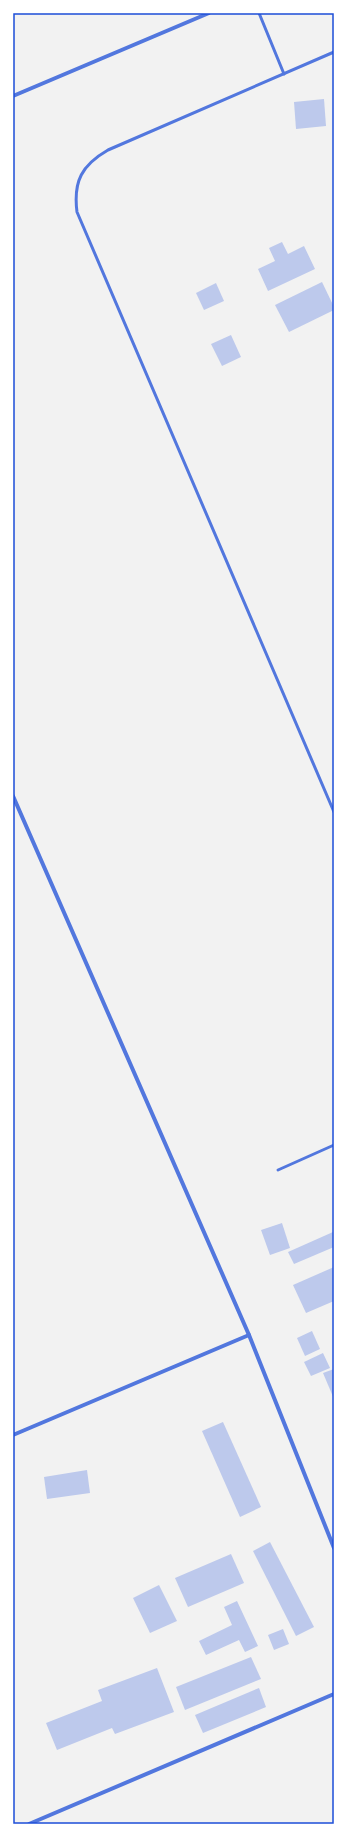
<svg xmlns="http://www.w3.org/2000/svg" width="347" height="1837" font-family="'PT Sans Narrow',sans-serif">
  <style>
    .building { fill: #bdc9ec }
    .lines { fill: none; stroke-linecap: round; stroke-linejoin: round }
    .service { stroke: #5277de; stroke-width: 3 }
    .minor { stroke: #5277de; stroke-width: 4 }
    .neatline { fill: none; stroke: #1d4ed8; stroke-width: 1.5 }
  </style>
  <rect width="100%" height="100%" fill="#f2f2f2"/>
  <g class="building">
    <path d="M324 99 326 126 296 129 294 102Z"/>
    <path d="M282 242 288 254 304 246 315 269 268 291 258 269 275 261 269 248Z"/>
    <path d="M322 282 334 307V310L289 332 275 305Z"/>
    <path d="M216 283 224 301 204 310 196 293Z"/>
    <path d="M231 335 241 357 222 366 211 344Z"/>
    <path d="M282 1223 290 1248 270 1255 261 1230Z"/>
    <path d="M333 1232 334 1247 294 1264 288 1252Z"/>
    <path d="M334 1267V1301L306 1313 293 1285Z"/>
    <path d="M312 1331 320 1349 305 1356 297 1338Z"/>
    <path d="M323 1353 330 1368 311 1376 304 1362Z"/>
    <path d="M334 1369V1399L323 1373Z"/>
    <path d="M223 1422 261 1507 240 1517 202 1431Z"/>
    <path d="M87 1470 90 1493 47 1499 44 1477Z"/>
    <path d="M270 1542 314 1627 296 1636 253 1551Z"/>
    <path d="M231 1554 244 1583 188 1607 175 1578Z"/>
    <path d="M159 1585 177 1621 150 1633 133 1598Z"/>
    <path d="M237 1601 258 1646 245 1652 239 1640 206 1655 199 1641 232 1625 224 1607Z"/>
    <path d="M283 1629 289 1644 274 1650 268 1635Z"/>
    <path d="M251 1657 261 1679 185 1710 176 1687Z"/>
    <path d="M157 1668 174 1712 115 1734 112 1728 57 1750 46 1723 102 1701 98 1690Z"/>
    <path d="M259 1688 266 1707 203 1733 195 1715Z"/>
  </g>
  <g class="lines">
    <g class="service">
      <path d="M259 13 284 74"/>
      <path d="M334 52 108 150C82 165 73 181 77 212L334 812"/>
      <path d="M278 1170 334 1145"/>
    </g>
    <g class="minor">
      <path d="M13 96 209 13"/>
      <path d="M13 796 249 1335 334 1548"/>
      <path d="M13 1435 249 1335"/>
      <path d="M29 1824 334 1694"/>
    </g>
  </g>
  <rect width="347" height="1837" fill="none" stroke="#ffffff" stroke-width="28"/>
  <rect x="14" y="14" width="319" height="1809" class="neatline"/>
</svg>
